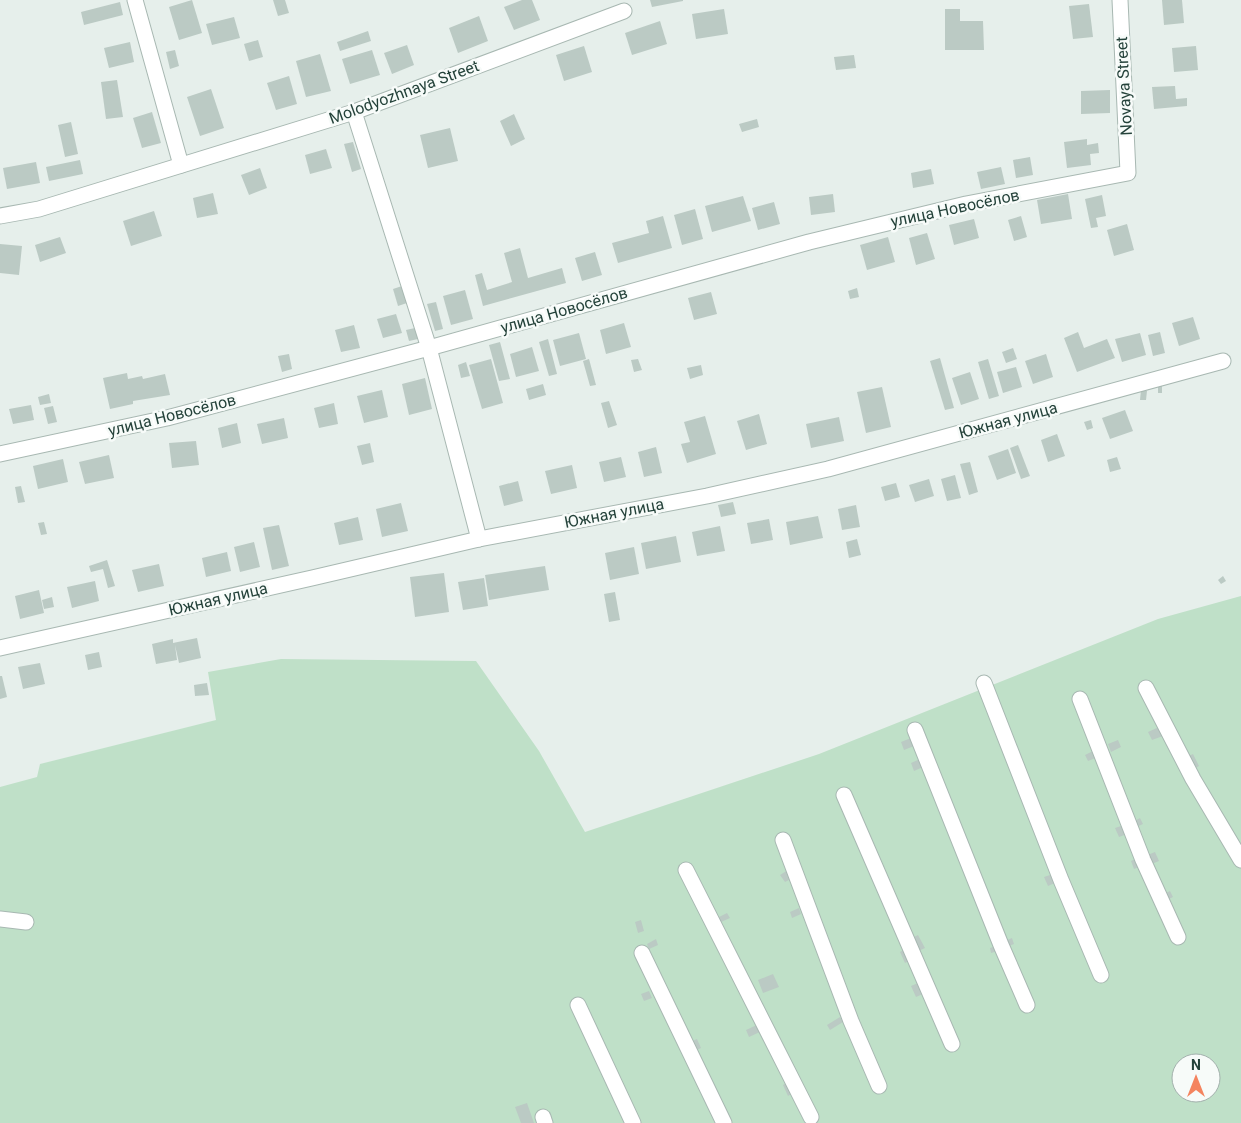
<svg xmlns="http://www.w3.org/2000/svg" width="1241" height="1123" font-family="Roboto,sans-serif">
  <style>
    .green { fill: #bfe0c8; fill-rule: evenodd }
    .building { fill: #bbcac4 }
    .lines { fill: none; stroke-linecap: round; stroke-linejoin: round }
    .minor-casing { stroke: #a8b8b2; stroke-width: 17 }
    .minor { stroke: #fff; stroke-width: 15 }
    .labels { text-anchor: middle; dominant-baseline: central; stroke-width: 5; stroke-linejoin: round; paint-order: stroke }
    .street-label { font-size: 16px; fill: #24423a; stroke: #f7fbf9 }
  </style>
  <rect width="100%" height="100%" fill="#e6efeb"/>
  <path class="green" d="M1241 596V1123H0V787L37 777 40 764 216 720 208 672 281 659 476 661 539 751 585 832 819 754 1158 619ZM1181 1063H1211V1093H1181Z"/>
  <g class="building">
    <path d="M192 0 202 33 179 40 169 7Z"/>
    <path d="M273 0H285L289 13 278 16Z"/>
    <path d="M522 0H532L540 20 514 30 504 7Z"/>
    <path d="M650 0H683V1L652 7Z"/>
    <path d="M1162 0H1182L1184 23 1164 25Z"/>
    <path d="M120 2 123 15 84 25 81 12Z"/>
    <path d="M1089 4 1093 37 1073 39 1069 6Z"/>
    <path d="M724 9 728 34 696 39 692 14Z"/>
    <path d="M945 9H960V21H983L984 50H945Z"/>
    <path d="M479 16 488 41 458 53 449 28Z"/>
    <path d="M234 17 240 38 212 45 206 24Z"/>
    <path d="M660 21 667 44 632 55 625 33Z"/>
    <path d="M368 31 371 41 340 51 337 42Z"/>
    <path d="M258 40 263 57 249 61 244 44Z"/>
    <path d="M130 42 134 62 109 68 104 48Z"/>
    <path d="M407 45 414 65 392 74 384 53Z"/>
    <path d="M584 46 592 72 564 81 556 55Z"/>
    <path d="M1196 46 1198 70 1174 72 1172 48Z"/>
    <path d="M175 50 179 66 170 69 166 52Z"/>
    <path d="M372 50 380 75 350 84 342 59Z"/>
    <path d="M320 54 331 91 306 97 296 61Z"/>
    <path d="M854 55 856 68 836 70 834 57Z"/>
    <path d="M289 76 297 104 276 110 267 83Z"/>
    <path d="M117 80 123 117 106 119 101 82Z"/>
    <path d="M1175 86 1176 99 1187 98V106L1154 109 1152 87Z"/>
    <path d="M211 89 224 128 200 136 187 97Z"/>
    <path d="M1110 90V113L1081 114V91Z"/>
    <path d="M152 112 161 143 142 148 133 118Z"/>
    <path d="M514 114 525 139 511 146 500 121Z"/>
    <path d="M757 119 759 127 742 132 739 124Z"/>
    <path d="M71 122 78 154 65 157 58 125Z"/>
    <path d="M450 128 458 161 428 168 420 135Z"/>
    <path d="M1087 139V145L1098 143 1099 153 1090 154 1091 165 1067 168 1064 142Z"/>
    <path d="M353 142 361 169 352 172 344 144Z"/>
    <path d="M326 149 332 168 310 174 305 155Z"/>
    <path d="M1030 157 1033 175 1016 178 1013 160Z"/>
    <path d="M80 160 83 174 49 181 46 167Z"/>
    <path d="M36 162 40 183 7 189 3 168Z"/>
    <path d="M1001 167 1005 184 981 189 977 172Z"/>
    <path d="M260 168 267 188 249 195 241 175Z"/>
    <path d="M931 169 934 184 913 188 911 173Z"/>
    <path d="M213 193 218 214 197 218 193 198Z"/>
    <path d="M833 194 835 212 811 215 809 197Z"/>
    <path d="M1068 194 1072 219 1041 224 1037 200Z"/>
    <path d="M1102 195 1106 216 1096 218 1098 227 1091 228 1085 199Z"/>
    <path d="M743 196 751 221 712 232 705 206Z"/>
    <path d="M774 202 780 224 758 230 752 208Z"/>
    <path d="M695 209 703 239 682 245 674 215Z"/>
    <path d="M154 211 162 236 131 246 123 221Z"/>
    <path d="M663 216 672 248 618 263 612 243 649 233 646 221Z"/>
    <path d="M1021 216 1027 237 1014 241 1008 220Z"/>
    <path d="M974 219 979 238 954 245 949 225Z"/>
    <path d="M1127 224 1134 250 1114 256 1107 230Z"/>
    <path d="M927 233 935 259 916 265 909 238Z"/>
    <path d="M60 237 66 253 40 262 35 245Z"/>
    <path d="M888 237 895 262 867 270 860 245Z"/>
    <path d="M0 244 22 246 19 275 0 273Z"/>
    <path d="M520 248 528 278 562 268 566 283 483 306 475 275 482 273 487 290 512 282 504 253Z"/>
    <path d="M595 252 602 275 582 281 575 258Z"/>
    <path d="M402 286 407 303 398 306 393 289Z"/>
    <path d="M857 288 859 297 850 299 848 291Z"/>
    <path d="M465 290 473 319 451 325 443 296Z"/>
    <path d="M711 292 717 314 694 320 688 298Z"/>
    <path d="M436 302 443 329 435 331 427 304Z"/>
    <path d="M396 314 402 333 383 338 377 319Z"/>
    <path d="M1193 317 1200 339 1179 346 1172 323Z"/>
    <path d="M624 323 631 347 606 354 600 330Z"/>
    <path d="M354 325 360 348 341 352 335 330Z"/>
    <path d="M415 328 418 339 409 341 406 330Z"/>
    <path d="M1078 332 1084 348 1107 339 1115 358 1077 372 1064 338Z"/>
    <path d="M1160 332 1165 353 1153 356 1148 335Z"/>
    <path d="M579 333 586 359 560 366 553 340Z"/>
    <path d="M1140 333 1146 355 1122 362 1115 339Z"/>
    <path d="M548 339 557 374 549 376 539 342Z"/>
    <path d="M500 342 510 379 499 381 489 345Z"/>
    <path d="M532 347 539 371 516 377 510 354Z"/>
    <path d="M1013 348 1017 359 1006 363 1002 352Z"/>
    <path d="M289 354 292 369 282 372 278 356Z"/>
    <path d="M1046 354 1053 377 1033 384 1025 361Z"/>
    <path d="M940 358 954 408 945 410 930 361Z"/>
    <path d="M491 359 503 403 482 409 469 365Z"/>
    <path d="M589 359 596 385 590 386 583 361Z"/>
    <path d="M638 359 642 370 634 372 631 360Z"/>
    <path d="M988 359 999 396 989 399 978 362Z"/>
    <path d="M466 362 470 376 461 378 458 365Z"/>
    <path d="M701 365 703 375 690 379 687 368Z"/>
    <path d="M1016 367 1022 387 1003 393 997 372Z"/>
    <path d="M970 372 979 399 961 405 952 378Z"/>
    <path d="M127 373 128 379 142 376 143 379 165 374 170 395 133 401V404L110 409 103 378Z"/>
    <path d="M425 378 432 409 409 415 402 384Z"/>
    <path d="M543 384 546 395 529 400 526 389Z"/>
    <rect x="1158" y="384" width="4" height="9"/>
    <path d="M882 387 891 427 866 433 857 392Z"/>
    <path d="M382 390 388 417 364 423 357 396Z"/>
    <path d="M1141 390 1147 391 1146 400H1140Z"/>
    <path d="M49 394 51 403 40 405 38 397Z"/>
    <path d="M609 401 617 425 608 428 601 403Z"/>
    <path d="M334 403 338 424 319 428 314 408Z"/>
    <path d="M31 405 34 420 13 424 9 409Z"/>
    <path d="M53 406 57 422 48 424 44 408Z"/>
    <path d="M1125 410 1133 431 1110 439 1102 418Z"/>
    <path d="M759 414 767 444 746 450 737 421Z"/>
    <path d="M705 416 716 454 687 463 681 444 690 442 684 422Z"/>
    <path d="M839 417 844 441 811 448 806 424Z"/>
    <path d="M284 418 288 438 262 444 257 424Z"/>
    <path d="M1091 420 1093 428 1087 430 1084 422Z"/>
    <path d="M237 423 241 443 222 448 218 428Z"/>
    <path d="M1057 434 1065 456 1048 462 1041 440Z"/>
    <path d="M196 441 199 465 172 468 169 443Z"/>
    <path d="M370 443 374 462 362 465 357 446Z"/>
    <path d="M1018 445 1030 476 1021 479 1010 448Z"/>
    <path d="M656 447 662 473 644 477 638 452Z"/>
    <path d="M1008 449 1016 473 997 480 988 456Z"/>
    <path d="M109 455 114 478 85 484 79 462Z"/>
    <path d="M621 457 626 477 604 482 599 462Z"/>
    <path d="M1117 457 1121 469 1110 472 1107 460Z"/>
    <path d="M63 459 68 482 38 489 33 466Z"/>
    <path d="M970 462 978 492 969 495 960 464Z"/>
    <path d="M572 465 577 488 551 494 545 471Z"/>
    <path d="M955 475 961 498 947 501 941 479Z"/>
    <path d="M929 479 934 496 915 502 909 485Z"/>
    <path d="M518 481 523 501 504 506 499 486Z"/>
    <path d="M896 483 900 497 885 501 881 487Z"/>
    <path d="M21 486 25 502 18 503 15 487Z"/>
    <path d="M733 502 736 514 721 517 718 505Z"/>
    <path d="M401 503 408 531 382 537 376 509Z"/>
    <path d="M856 505 860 527 842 530 838 509Z"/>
    <path d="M818 516 823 538 790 545 786 522Z"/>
    <path d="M358 517 363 540 339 545 334 523Z"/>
    <path d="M769 519 773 540 751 544 747 523Z"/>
    <path d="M44 522 47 534 41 535 38 523Z"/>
    <path d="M279 525 289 566 272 570 263 528Z"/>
    <path d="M720 526 725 551 697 556 692 532Z"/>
    <path d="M676 536 681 562 646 569 641 543Z"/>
    <path d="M857 539 861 555 849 558 846 542Z"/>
    <path d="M254 542 260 567 240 572 234 547Z"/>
    <path d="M634 547 639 574 610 580 605 553Z"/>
    <path d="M227 552 231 571 206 577 202 558Z"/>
    <path d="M107 560 115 586 108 588 103 569 91 572 89 566Z"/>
    <path d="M159 564 164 586 138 592 132 570Z"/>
    <path d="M545 566 549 590 489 600 485 575Z"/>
    <path d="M444 573 449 612 415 617 410 577Z"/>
    <path d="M1223 576 1226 581 1221 584 1218 580Z"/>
    <path d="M484 578 488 606 463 610 458 582Z"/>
    <path d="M95 581 99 601 72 608 67 587Z"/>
    <path d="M39 590 44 613 20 619 15 596Z"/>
    <path d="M615 592 620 620 609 622 604 594Z"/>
    <path d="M52 597 54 607 44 609 42 600Z"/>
    <path d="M197 638 201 658 179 663 175 645 177 660 156 664 152 644 173 639V643Z"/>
    <path d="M99 652 102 667 88 670 85 655Z"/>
    <path d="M40 663 45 684 23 689 18 667Z"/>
    <path d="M0 676H2L7 697 0 699Z"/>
    <path d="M207 683 209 695 195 696 194 685Z"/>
    <path d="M1159 727 1163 736 1152 740 1148 732Z"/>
    <path d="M911 738 914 746 904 750 901 742Z"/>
    <path d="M1118 740 1121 747 1111 752 1108 744Z"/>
    <path d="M1095 750 1098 757 1088 761 1085 755Z"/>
    <path d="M1193 754 1199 766 1192 770 1186 757Z"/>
    <path d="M920 759 923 767 914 771 911 763Z"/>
    <path d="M1140 818 1143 824 1134 828 1131 823Z"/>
    <path d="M1124 825 1127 834 1119 837 1115 828Z"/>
    <path d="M1155 852 1159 861 1149 865 1145 856Z"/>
    <path d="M1140 857 1143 865 1134 869 1131 861Z"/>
    <path d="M788 870 793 878 785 882 780 875Z"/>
    <path d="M1053 874 1057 882 1048 886 1044 877Z"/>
    <path d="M1170 891 1173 897 1165 901 1162 895Z"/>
    <path d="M799 908 801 914 792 918 790 912Z"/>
    <path d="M727 913 730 918 721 922 719 917Z"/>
    <path d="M641 920 644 931 638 933 635 922Z"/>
    <path d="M918 935 925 948 916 952 910 939Z"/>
    <path d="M1012 938 1014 944 1006 947 1003 942Z"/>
    <path d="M656 939 658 945 649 949 647 944Z"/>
    <path d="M996 946 998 951 991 953 990 948Z"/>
    <path d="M905 949 911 960 905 963 900 952Z"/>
    <path d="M773 974 779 987 763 993 758 980Z"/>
    <path d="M918 983 923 994 916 997 911 986Z"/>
    <path d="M649 991 652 998 644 1001 641 994Z"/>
    <path d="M840 1017 843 1022 830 1030 827 1025Z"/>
    <path d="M759 1024 762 1031 749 1037 746 1030Z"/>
    <path d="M697 1039 701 1048 692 1052 688 1043Z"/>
    <path d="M788 1082 793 1093 788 1096 783 1085Z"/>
    <path d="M527 1103 534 1123H521L515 1107Z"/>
  </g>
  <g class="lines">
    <defs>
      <g id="minor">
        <path d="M135 0 181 165"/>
        <path d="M354 112 429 348 479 539"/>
        <path d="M0 216 39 209 354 112 624 11"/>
        <path d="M0 454 167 418 429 348 809 242 966 204 1128 173 1120 0"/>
        <path d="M0 648 312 578 479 539 707 496 828 469 1223 361"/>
        <path d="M984 683 1061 880 1101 975"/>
        <path d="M1146 688 1193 779 1241 860"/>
        <path d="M1080 699 1143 860 1178 937"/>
        <path d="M915 730 1001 945 1027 1005"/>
        <path d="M844 795 952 1044"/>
        <path d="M783 840 851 1021 879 1086"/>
        <path d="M686 870 811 1117"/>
        <path d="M0 919 26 922"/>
        <path d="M642 953 724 1123"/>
        <path d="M578 1005 633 1123"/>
        <path d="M543 1117 545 1123"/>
      </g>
    </defs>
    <use href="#minor" class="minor-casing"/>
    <use href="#minor" class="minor"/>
  </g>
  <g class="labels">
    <g class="street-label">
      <text transform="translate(1124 86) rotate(-93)">Novaya Street</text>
      <text transform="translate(404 92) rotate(-20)">Molodyozhnaya Street</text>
      <text transform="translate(955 208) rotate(-12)">улица Новосёлов</text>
      <text transform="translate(564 310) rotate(-16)">улица Новосёлов</text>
      <text transform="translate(172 415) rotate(-14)">улица Новосёлов</text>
      <text transform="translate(1008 420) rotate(-15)">Южная улица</text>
      <text transform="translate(614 513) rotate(-11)">Южная улица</text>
      <text transform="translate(218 599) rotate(-13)">Южная улица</text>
    </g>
  </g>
  <g transform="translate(1196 1078)"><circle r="24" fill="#f7fbf9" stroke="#a3b1ad"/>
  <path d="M0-4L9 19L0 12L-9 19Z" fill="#f4845f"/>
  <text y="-8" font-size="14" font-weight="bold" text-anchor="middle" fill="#24423a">N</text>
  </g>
</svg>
